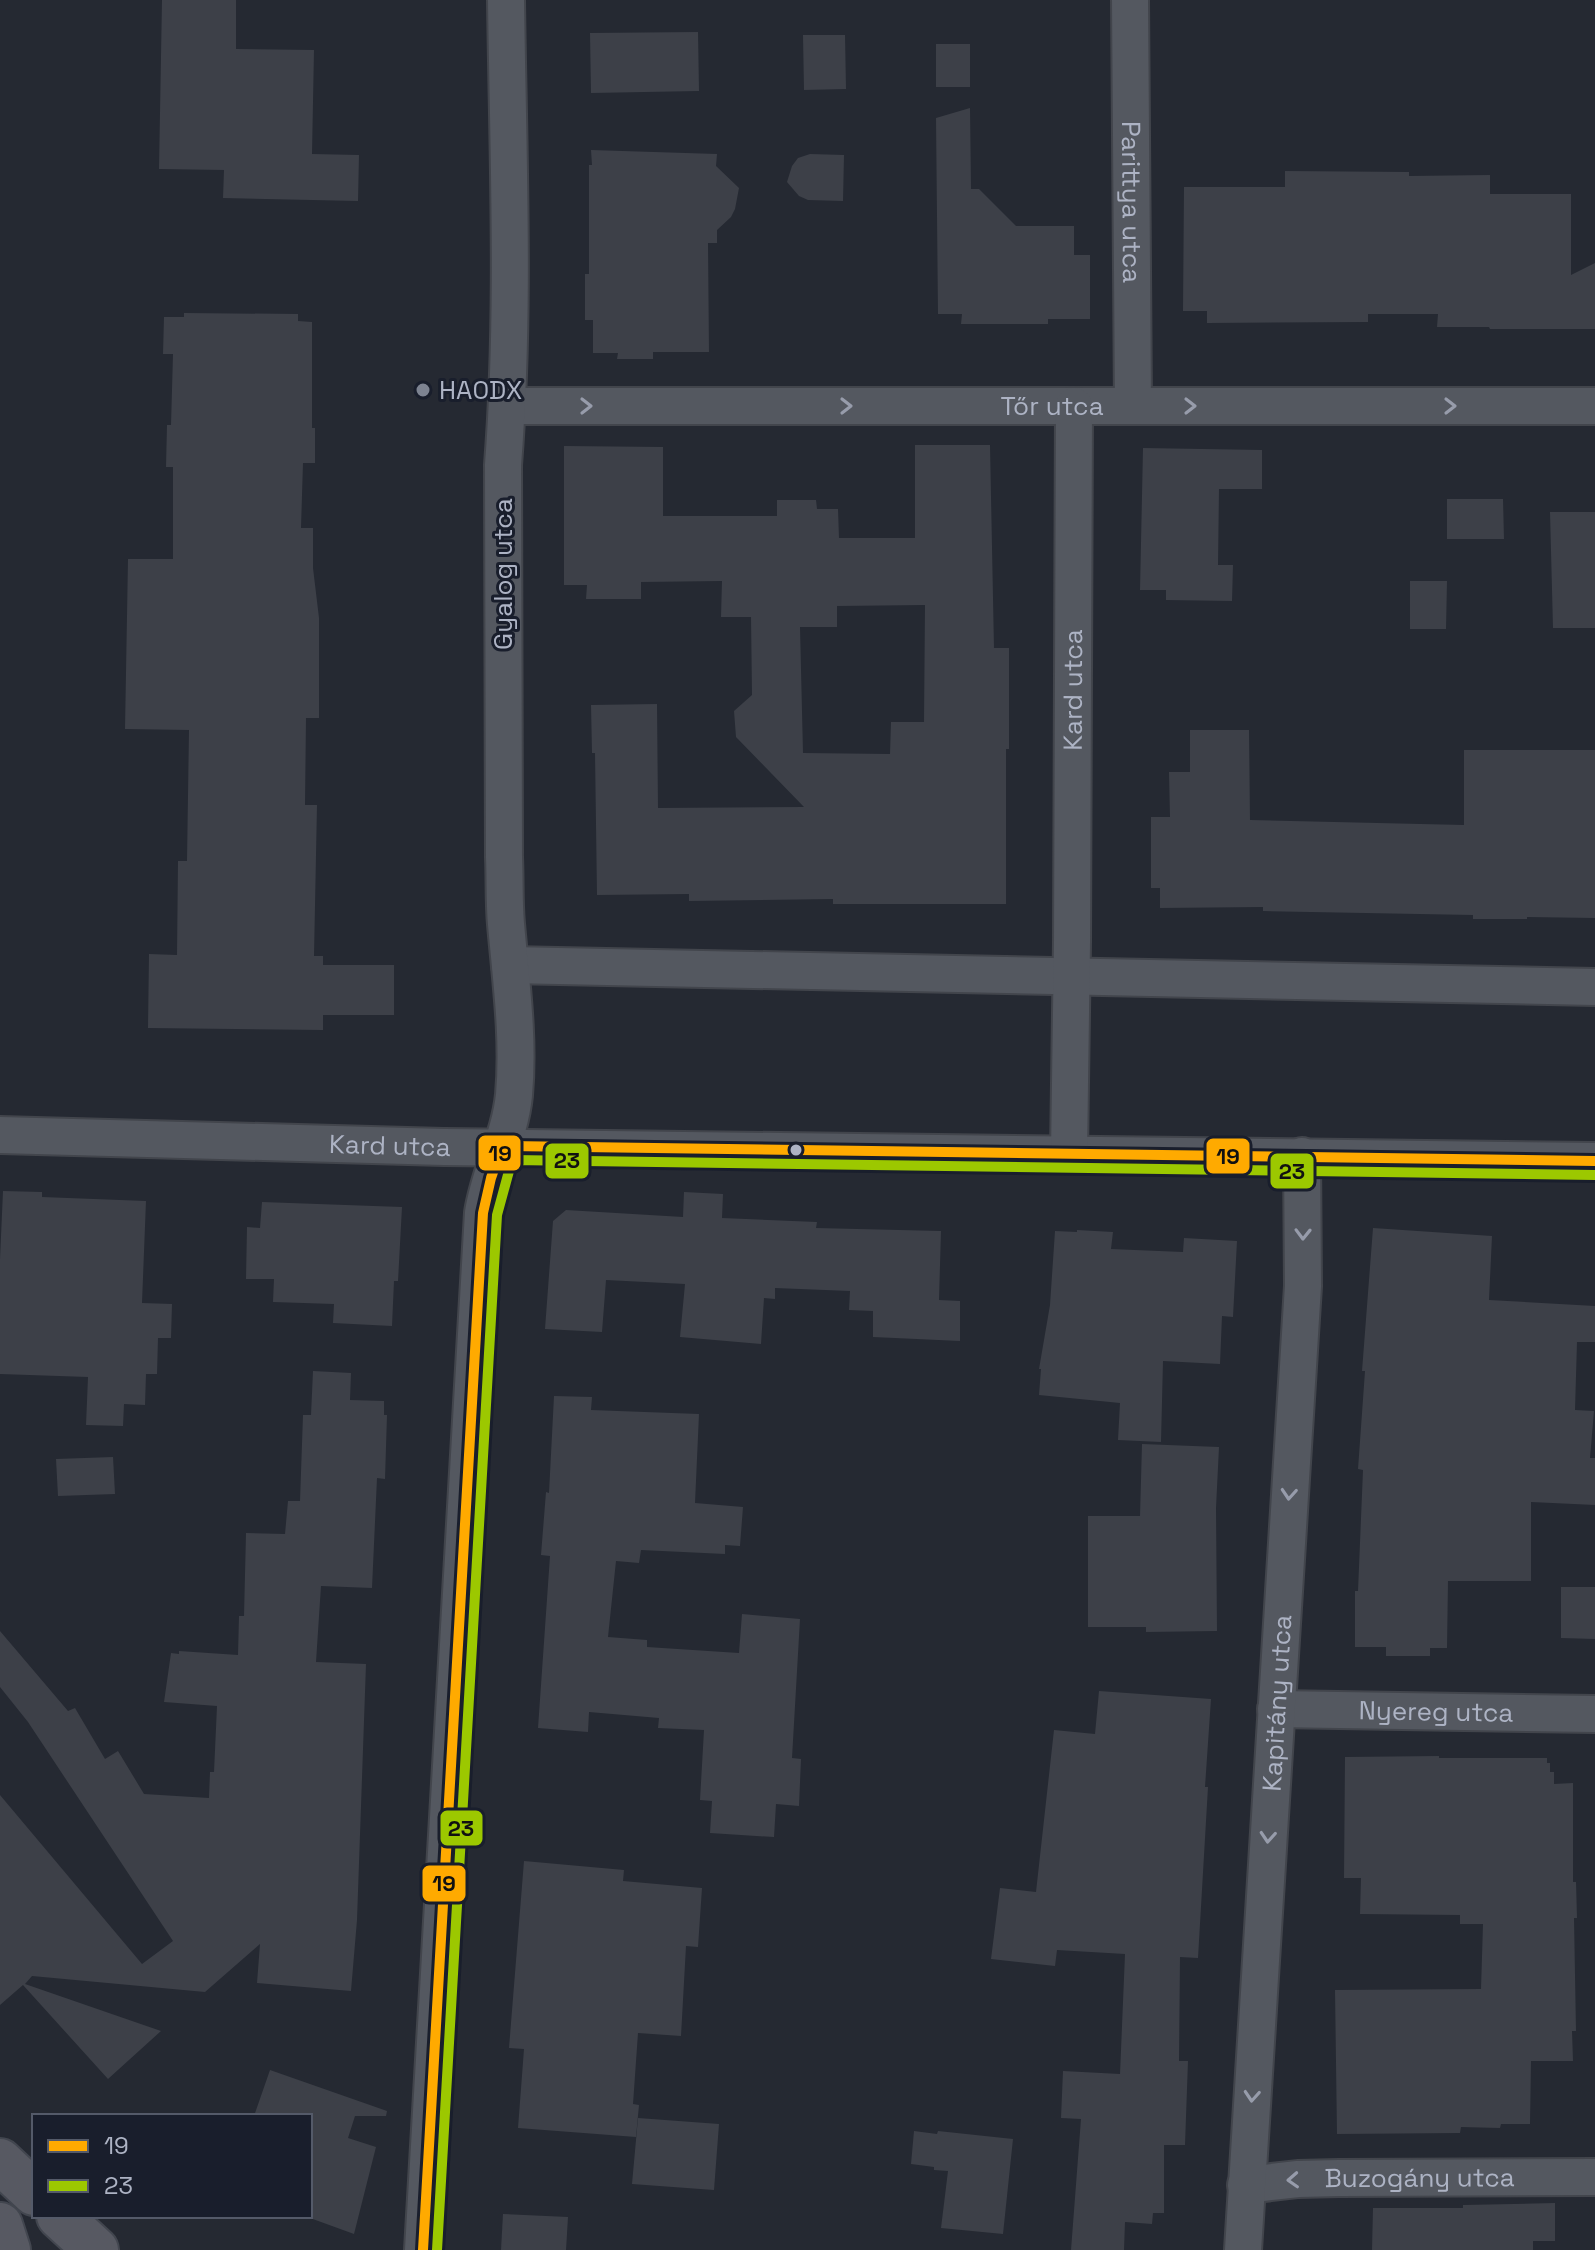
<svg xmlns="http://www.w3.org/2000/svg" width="1595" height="2250" font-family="'Space Grotesk',sans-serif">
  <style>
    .building { fill: #3d4048; fill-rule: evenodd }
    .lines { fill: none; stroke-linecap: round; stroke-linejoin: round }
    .minor-casing { stroke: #42454c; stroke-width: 40 }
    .primary-casing { stroke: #42464f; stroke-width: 48 }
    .minor { stroke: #545860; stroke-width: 36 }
    .primary { stroke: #575962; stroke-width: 44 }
    .bus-1-casing { stroke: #191e2c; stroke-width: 16 }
    .bus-2-casing { stroke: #191e2c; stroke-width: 16 }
    .bus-1 { stroke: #fa0; stroke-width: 10 }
    .bus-2 { stroke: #9cc800; stroke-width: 10 }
    .oneway { stroke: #979cab }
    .poi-dot { fill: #7d8391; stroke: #191e2c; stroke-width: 3 }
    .bus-dot { fill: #adb3c4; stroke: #191e2c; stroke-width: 3 }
    .labels { text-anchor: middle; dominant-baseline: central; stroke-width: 6; stroke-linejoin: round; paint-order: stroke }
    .street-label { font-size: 26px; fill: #adb3c4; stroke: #191e2c }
    .poi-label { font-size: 26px; fill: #adb3c4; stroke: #191e2c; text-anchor: start }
    .line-badge { stroke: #191e2c; stroke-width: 3 }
    .pale-badge-label { font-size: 22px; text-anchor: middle; font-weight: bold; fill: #111 }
  </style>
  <rect width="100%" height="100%" fill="#252932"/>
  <g class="building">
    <path d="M162 0H236V49L314 50 312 154 359 155 358 201 223 198 224 170 159 169Z"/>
    <path d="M698 32 699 91 591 93 590 33Z"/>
    <path d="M803 35H845L846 89 804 90Z"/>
    <rect x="936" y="44" width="34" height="43"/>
    <path d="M970 108 971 189H979L1016 226H1074V255H1090V319H1048V324H961L962 314H938L936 118Z"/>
    <path d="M591 150 717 154 716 166 739 188 735 209 731 217 717 230V243H708L709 352H653V359H617L618 353H593V320H585V274H589V165H592Z"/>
    <path d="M810 154 844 155 843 201 808 200 799 196 787 182 792 166 798 158Z"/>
    <path d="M1285 171 1409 172V176L1490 175V194H1571V275L1595 263V329H1490L1489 327H1437L1438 314H1368V322L1207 323V311H1183L1184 187H1285Z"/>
    <path d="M184 313 298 314V321L312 322V428H315V463H303L301 528H313V568L319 618V718H306L305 805H317L314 956H323V965H394V1015H323V1030L148 1028 149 954 177 955 178 861H187L189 730 125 729 128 559H173V467H166L167 425H171L173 354H163L164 317H184Z"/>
    <path d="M915 445H990L994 648H1009V749H1006V904H833V899L689 901V894L597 895 595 753H592L591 705 657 704 658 808 804 807 736 737 734 711 752 695 751 617H721L722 581 641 582V599H586L587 585H564V446L663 447V516H777V500H816L817 509H838L839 538H915ZM925 605 924 722H891L890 754 803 753 800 627H837V606Z"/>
    <path d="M1143 448 1262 450V489H1219L1218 565H1233L1232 601 1166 600V590H1140Z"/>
    <path d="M1447 499H1503L1504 539H1447Z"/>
    <path d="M1550 512H1595V628H1553Z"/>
    <path d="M1410 581H1447L1446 629H1410Z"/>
    <path d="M1190 730H1249L1250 820 1464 825V750H1595V918L1527 917V919H1473V915L1263 911V907L1160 908V888H1151V817H1170L1169 772H1190Z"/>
    <path d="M3 1191 42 1192V1197L146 1201 142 1303 172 1304 171 1338H158L157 1374H146L145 1405 124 1404 123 1426 86 1425 88 1377 0 1374V1259Z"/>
    <path d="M684 1192 723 1194 722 1218 817 1222 816 1228 941 1231 939 1300 960 1301V1341L873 1337V1311L849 1310 850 1291 775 1288V1299L764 1298 761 1344 680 1337 685 1284 606 1280 602 1332 545 1329 553 1221 566 1210 683 1217Z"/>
    <path d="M262 1202 402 1207 398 1281H394L392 1326 333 1323 334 1304 273 1302 274 1279H246L247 1227 260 1228Z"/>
    <path d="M1373 1228 1492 1236 1489 1300 1595 1306V1342H1577L1575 1410 1594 1411 1590 1458H1595V1505L1531 1502V1581H1448L1447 1648H1430V1656H1386V1647H1355V1591H1358L1363 1470 1358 1469 1365 1371H1362Z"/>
    <path d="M1077 1230 1113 1232 1111 1249 1183 1252 1184 1238 1237 1241 1233 1317 1222 1316 1220 1364 1163 1361 1161 1442 1118 1440 1120 1403 1039 1395 1041 1369H1039L1050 1305 1055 1231 1077 1232Z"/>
    <path d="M313 1371 351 1373 350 1400 384 1401V1415H387L385 1479 377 1478 372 1588 321 1586 316 1662 366 1664 357 1920 351 1991 257 1983 260 1944 205 1992 32 1976 25 1984 161 2031 108 2079 23 1985 0 2005V1795L142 1964 173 1941 28 1722 0 1687V1631L68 1711 75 1708 105 1759 118 1751 144 1794 209 1798 210 1772H214L217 1706 164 1702 171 1653 179 1654V1651L238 1655 239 1616H244L246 1533 285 1534 288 1501H300L303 1415H311Z"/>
    <path d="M554 1396 592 1397 591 1410 699 1414 695 1503 743 1507 740 1546 725 1545V1554L641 1550 639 1563 616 1561 608 1637 647 1640V1647L739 1653 742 1614 800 1619 792 1758 801 1759 799 1806 776 1804 774 1837 710 1833 712 1801 700 1800 704 1730 658 1728 659 1718 589 1712 588 1732 538 1728 550 1556 541 1555 546 1492 549 1493Z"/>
    <path d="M1142 1444 1219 1447 1216 1508 1217 1631 1146 1632V1627H1088V1516H1140Z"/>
    <path d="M113 1457 115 1494 58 1496 56 1459Z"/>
    <path d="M1561 1587H1595V1639L1561 1638Z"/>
    <path d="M1099 1691 1211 1699 1205 1787H1208L1198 1958 1180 1957 1179 2061H1188L1185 2145H1164V2213H1153L1152 2224 1125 2222 1124 2250H1071L1081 2119 1061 2118 1063 2071 1120 2074 1125 1954 1057 1950 1055 1966 991 1959 1000 1888 1036 1892 1054 1730 1095 1734Z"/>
    <path d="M1439 1756V1758H1547V1763H1550V1772H1554V1784L1573 1783V1882H1576L1577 1918H1574L1576 2031H1572L1573 2061H1531L1530 2124H1501L1500 2128 1461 2127 1460 2133 1337 2134 1335 1990 1481 1989 1483 1924H1460V1915L1360 1914 1361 1878H1344L1345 1757Z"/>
    <path d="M524 1861 624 1870 623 1881 702 1888 698 1947 686 1946 681 2036 638 2033 633 2104 639 2105 636 2137 518 2128 524 2049 509 2048Z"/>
    <path d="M270 2070 387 2111 386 2116H355L348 2138 376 2147 354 2234 310 2218V2116H254Z"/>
    <path d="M638 2118 719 2124 714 2190 632 2184Z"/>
    <path d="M914 2131 937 2134 938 2131 1013 2139 1003 2234 941 2228 948 2171 934 2170V2167L911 2164Z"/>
    <path d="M1555 2203V2241H1533V2250H1372L1373 2208H1463V2205Z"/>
    <path d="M503 2214 568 2217 566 2250H501Z"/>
  </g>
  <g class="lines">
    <defs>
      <g id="minor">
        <path id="s1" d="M1130 0 1133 405"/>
        <path id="s2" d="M508 406H1595"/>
        <path d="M510 965 1595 987"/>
        <path id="s3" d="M0 1135 444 1147 1595 1161"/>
        <path id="s4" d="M1069 1154 1072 942 1074 406"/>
        <path id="s5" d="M1276 1709 1595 1714"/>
        <path id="s6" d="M1246 2185 1298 2179 1339 2178 1595 2177"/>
        <path d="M423 2250 483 1213C489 1173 510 1136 514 1095 519 1038 511 981 506 924 504 902 505 879 504 857L503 465C515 310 508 155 506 0"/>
        <path id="s7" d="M1243 2250 1303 1286 1302 1156"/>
      </g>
      <g id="primary">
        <path d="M0 2161 34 2193"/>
        <path d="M59 2216 96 2250"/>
        <path d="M0 2225 8 2250"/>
      </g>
    </defs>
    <use href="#minor" class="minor-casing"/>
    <use href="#primary" class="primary-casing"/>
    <use href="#minor" class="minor"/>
    <use href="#primary" class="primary"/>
    <defs>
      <path id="bus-1" d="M423 2250 483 1213 491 1178 502 1146 1595 1161"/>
      <path id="bus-2" d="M437 2250 497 1215 512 1160 1595 1175"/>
    </defs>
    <use href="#bus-1" class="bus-1-casing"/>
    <use href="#bus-2" class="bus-2-casing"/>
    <use href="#bus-1" class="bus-1"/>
    <use href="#bus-2" class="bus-2"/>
  </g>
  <defs><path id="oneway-chevron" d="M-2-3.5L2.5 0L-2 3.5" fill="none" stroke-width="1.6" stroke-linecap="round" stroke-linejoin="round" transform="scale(2)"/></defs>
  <g class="oneway">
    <use href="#oneway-chevron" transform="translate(586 406)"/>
    <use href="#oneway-chevron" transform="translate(846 406)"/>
    <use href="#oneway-chevron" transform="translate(1190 406)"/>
    <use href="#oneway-chevron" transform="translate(1450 406)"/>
    <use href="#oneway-chevron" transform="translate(1303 1234) rotate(91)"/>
    <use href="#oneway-chevron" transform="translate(1289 1494) rotate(94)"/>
    <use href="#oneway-chevron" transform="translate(1268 1837) rotate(94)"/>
    <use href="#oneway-chevron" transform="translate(1252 2096) rotate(94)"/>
    <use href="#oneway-chevron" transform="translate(1293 2180) rotate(177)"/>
  </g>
  <circle class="poi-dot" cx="423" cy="390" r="8"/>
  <circle class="bus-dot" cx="796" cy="1150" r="7"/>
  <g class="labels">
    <g class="street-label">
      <text stroke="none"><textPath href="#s1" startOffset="202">Parittya utca</textPath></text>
      <text stroke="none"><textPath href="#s2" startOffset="544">Tőr utca</textPath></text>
      <text transform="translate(503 574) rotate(-90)">Gyalog utca</text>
      <text stroke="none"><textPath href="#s4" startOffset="464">Kard utca</textPath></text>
      <text stroke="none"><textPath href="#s3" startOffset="390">Kard utca</textPath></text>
      <text stroke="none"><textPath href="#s7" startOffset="548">Kapitány utca</textPath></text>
      <text stroke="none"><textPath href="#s5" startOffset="160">Nyereg utca</textPath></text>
      <text stroke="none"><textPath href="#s6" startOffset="174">Buzogány utca</textPath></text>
    </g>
    <g class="poi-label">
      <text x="439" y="390">HA0DX</text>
    </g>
  </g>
  <g class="line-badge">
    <rect x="477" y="1134" width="45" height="38" rx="8" fill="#fa0"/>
    <rect x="1205" y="1137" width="46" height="38" rx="8" fill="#fa0"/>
    <rect x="544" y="1142" width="46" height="38" rx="8" fill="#9cc800"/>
    <rect x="1269" y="1152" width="46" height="38" rx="8" fill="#9cc800"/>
    <rect x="439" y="1809" width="45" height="38" rx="8" fill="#9cc800"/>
    <rect x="421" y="1864" width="46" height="39" rx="8" fill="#fa0"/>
  </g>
  <g class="pale-badge-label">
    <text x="500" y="1161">19</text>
    <text x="1228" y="1164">19</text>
    <text x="567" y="1168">23</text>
    <text x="1292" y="1179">23</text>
    <text x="461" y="1836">23</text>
    <text x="444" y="1891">19</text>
  </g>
  <rect x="32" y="2114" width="280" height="104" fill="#191e2c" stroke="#545a69" stroke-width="2"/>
  <rect x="48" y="2140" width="40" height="12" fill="#ffaa00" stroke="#545a69" stroke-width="2"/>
  <text x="104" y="2154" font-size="24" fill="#adb3c4">19</text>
  <rect x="48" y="2180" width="40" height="12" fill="#9cc800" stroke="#545a69" stroke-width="2"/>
  <text x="104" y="2194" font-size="24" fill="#adb3c4">23</text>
</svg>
